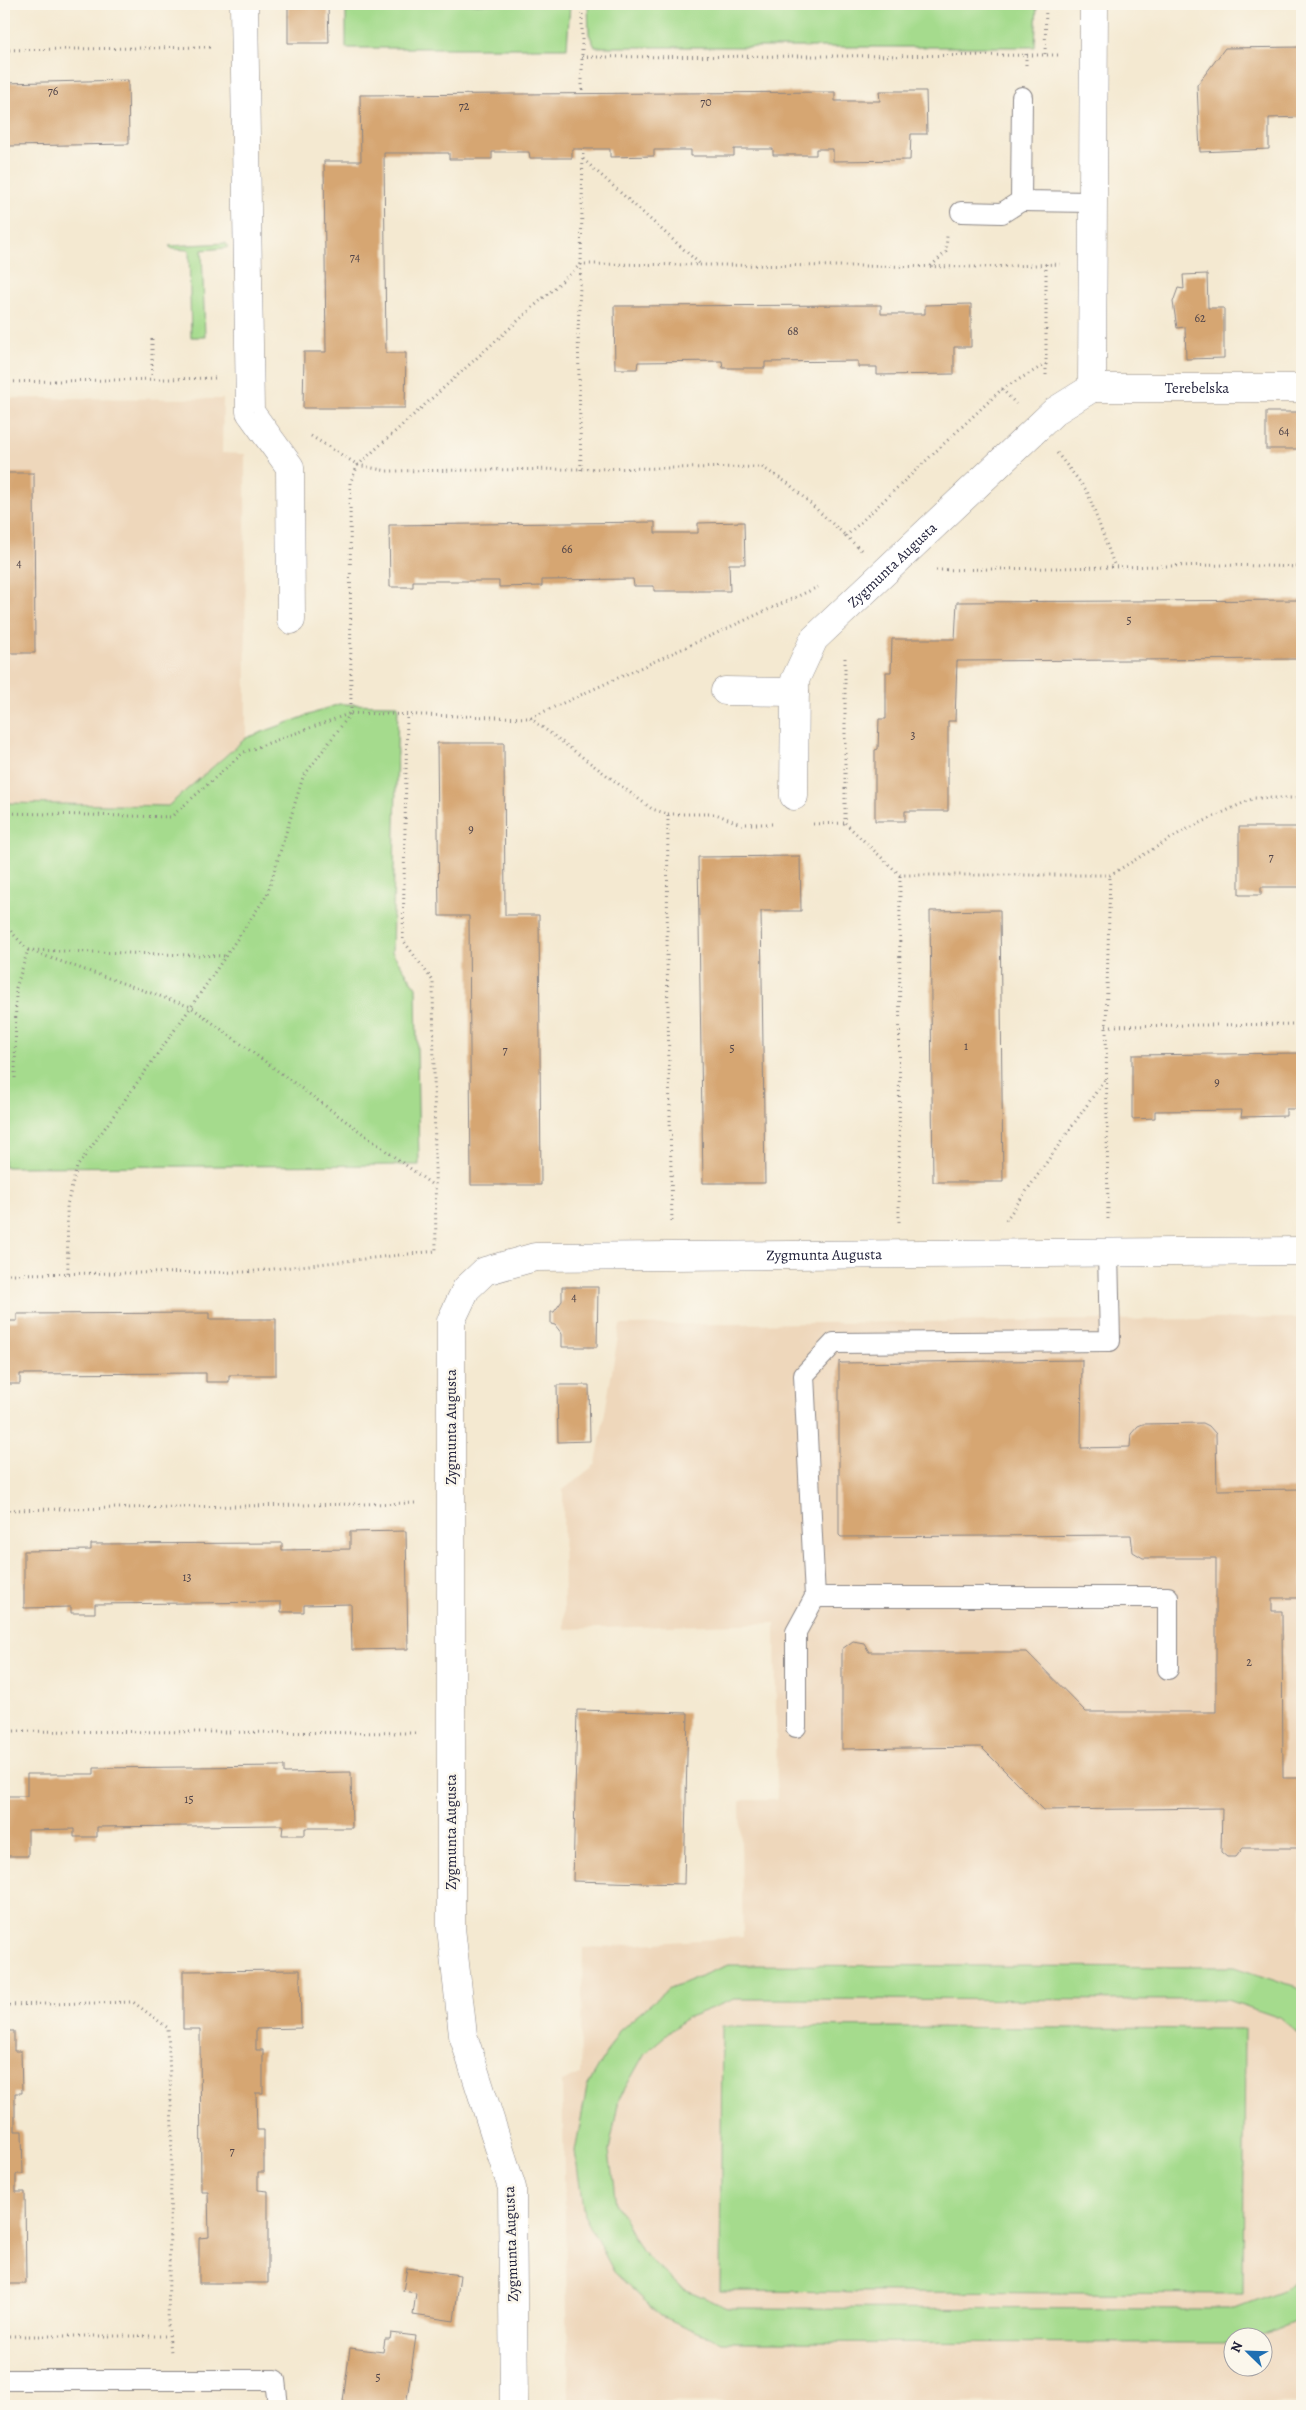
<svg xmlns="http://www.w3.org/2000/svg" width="1306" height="2410" font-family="Alegreya,serif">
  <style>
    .built { fill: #eed7bb; fill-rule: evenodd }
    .green { fill: #a5db8d; stroke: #647e64 }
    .building { fill: #d6a672 }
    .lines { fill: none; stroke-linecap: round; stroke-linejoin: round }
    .lane-casing { stroke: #8b8686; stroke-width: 22 }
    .street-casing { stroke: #8b8686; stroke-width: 29 }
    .path { stroke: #8b8686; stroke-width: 3; stroke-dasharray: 1 4; stroke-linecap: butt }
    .lane { stroke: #fff; stroke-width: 20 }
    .street { stroke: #fff; stroke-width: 28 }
    .labels { text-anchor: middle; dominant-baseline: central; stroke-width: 5; stroke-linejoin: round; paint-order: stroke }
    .number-label { font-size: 12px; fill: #4f4349 }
    .street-label { font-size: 15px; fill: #22223b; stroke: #fbf7ec }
  </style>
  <rect width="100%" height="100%" fill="#fbf7ec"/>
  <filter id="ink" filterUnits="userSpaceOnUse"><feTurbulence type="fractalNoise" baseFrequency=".02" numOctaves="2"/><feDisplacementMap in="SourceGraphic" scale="10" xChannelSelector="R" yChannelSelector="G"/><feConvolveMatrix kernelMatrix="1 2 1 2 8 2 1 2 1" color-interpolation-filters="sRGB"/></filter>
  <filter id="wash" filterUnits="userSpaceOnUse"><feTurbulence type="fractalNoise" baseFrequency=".0096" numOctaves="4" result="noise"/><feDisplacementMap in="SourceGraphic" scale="20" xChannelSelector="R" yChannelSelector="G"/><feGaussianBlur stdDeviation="1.12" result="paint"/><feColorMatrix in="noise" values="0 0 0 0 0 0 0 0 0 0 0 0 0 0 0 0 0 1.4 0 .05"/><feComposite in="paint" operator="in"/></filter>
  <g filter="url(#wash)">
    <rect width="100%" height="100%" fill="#f4e9d1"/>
    <g class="built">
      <path d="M4 398 223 399 222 453 245 454 246 738 168 806 4 803Z"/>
      <path d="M1302 1318V2395L1300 2404 569 2402 562 2082 580 2074 583 1948 743 1937 740 1800H777L775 1623 564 1629 563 1490 596 1464 620 1325ZM1234 2338H1264V2368H1234Z"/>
    </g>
    <g class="green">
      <path d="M346 4H570L567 48H346Z"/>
      <path d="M588 4H1037L1035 47H595L589 34Z"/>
      <path d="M226 243 228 247 226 248 202 250 205 337H191L189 250 172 249 169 246Z"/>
      <path d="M339 704 398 705 392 952 416 987 419 1165 4 1167V803L168 806 246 738Z"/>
      <path d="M728 1965 1234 1967 1297 1988 1302 1993V2037L1280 2018 1228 2000 735 1999 686 2018 645 2053 619 2099 609 2151 616 2204 641 2251 680 2287 728 2308 1236 2309 1286 2290 1302 2275V2319L1257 2337 1234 2338 1233 2343 721 2342 661 2316 614 2272 584 2215 575 2151 587 2087 619 2031 668 1989Z"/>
      <path d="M722 2026 1245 2029 1243 2294 720 2291Z"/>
    </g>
    <g id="blocks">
      <g class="building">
        <path d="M288 4H328L329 43H288Z"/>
        <path d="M1302 47V117L1269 118V149L1200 152 1197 85 1225 48Z"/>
        <path d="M128 80 129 144 9 146V172L4 173V83Z"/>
        <path d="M879 91H926L927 134H911L910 160 833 161V149H816V155H773V149H734V156H691V150H654V156L610 157V149H572V158H530L529 152H492V159H449V153H384L386 353H406L405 408H303L304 352H326L324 161H361L360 95 835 92V101H880Z"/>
        <path d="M1207 274 1208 308H1224V358L1186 359 1185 327 1177 328 1173 302 1178 288 1184 289 1183 275Z"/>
        <path d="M971 304V347H954V374L877 375V367H858V361L765 362V368H723L722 361 638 362 637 369H615L614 306 881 305V314H925V305Z"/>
        <path d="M4 314H5L6 361H4Z"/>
        <rect x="1266" y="412" width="36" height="37"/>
        <path d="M4 473H34L35 653H4Z"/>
        <path d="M655 522V533H698V523L744 522 745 564H729L730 591H654V586H634L633 579 542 580V586L499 587V581H413V587H390L389 525Z"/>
        <path d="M1302 600V659L957 661 955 721H948V811H905V821H875V750L878 749 879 719H886V672H891L892 639H955L957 602Z"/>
        <path d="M437 743H504L505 915H539L541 1185H471L469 916H439Z"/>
        <path d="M1239 827H1302V887H1261V895H1239Z"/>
        <path d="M800 856 801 911H761L765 1183H703L698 857Z"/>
        <path d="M1000 910 1003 1182H933L930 911Z"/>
        <path d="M1302 1053V1109H1286V1116L1241 1117 1242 1110 1155 1111V1118L1132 1119V1055Z"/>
        <path d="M562 1287H598L597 1347H562V1334L555 1325 551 1324V1312H554L562 1301Z"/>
        <path d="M209 1313V1319H276V1375H229V1382H206V1373L20 1374V1384H4V1321H17V1314Z"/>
        <path d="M1082 1360 1081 1448 1130 1447 1131 1434 1138 1426 1143 1424 1203 1423 1209 1426 1216 1434 1217 1490 1302 1489V1598H1272V1611H1282L1283 1778H1302V1848H1243L1236 1857H1227L1221 1852 1222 1808 1044 1810 981 1747 842 1749V1649L853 1641 864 1643 869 1652H1027L1086 1712H1216V1558H1143L1133 1552 1131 1535 841 1537 839 1535V1361L841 1363Z"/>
        <path d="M557 1385H589L590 1441 558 1442Z"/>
        <path d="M406 1531 408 1649 352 1650 351 1604 304 1605V1612H281V1602L95 1604V1613H71V1607L24 1608V1551L91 1550V1544L282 1543V1550L350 1549V1532Z"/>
        <path d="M577 1710 688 1713 684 1884 573 1881Z"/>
        <path d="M284 1766V1773L351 1772 352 1828H305V1835H282L283 1825 97 1827V1837H74V1829L28 1830V1856H4V1796H27V1774H94V1768Z"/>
        <path d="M300 1970 301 2028 256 2029V2050H263V2093H256L257 2130H264V2172H258V2190L268 2191V2283H199V2238L209 2237 208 2192H201L200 2029H183V1971Z"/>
        <path d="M4 2031H14V2051H21L22 2093H15V2131H22L23 2174H16V2192H25L26 2284H4Z"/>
        <path d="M407 2268 460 2275 454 2321 413 2315 416 2293 403 2291Z"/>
        <path d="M391 2333 416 2336 406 2406H377L343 2401 350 2348 383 2352 385 2339H390Z"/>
      </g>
    </g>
  </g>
  <g filter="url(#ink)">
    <use href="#blocks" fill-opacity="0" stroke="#8b8686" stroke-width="1"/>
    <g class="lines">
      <defs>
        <g id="lane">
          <path d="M1022 97 1021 201 1093 202"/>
          <path d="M961 212 1002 213 1021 201"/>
          <path d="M815 1597H1168V1669"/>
          <path d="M796 1727V1632L815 1597 804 1375 834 1343 1110 1341 1108 1252"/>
          <path d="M4 2380H275L278 2406"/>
        </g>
        <g id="street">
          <path d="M244 4 250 412 290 467 291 620"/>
          <path d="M1092 388 1094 4"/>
          <path id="s1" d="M1092 388H1302"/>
          <path d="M725 691 795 692"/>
          <path id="s2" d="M794 796 795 680 814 639 1055 411 1092 388"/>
          <path id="s3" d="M514 2406 512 2188 463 2035 451 1928V1321L466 1289 485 1271 535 1257 1302 1251"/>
        </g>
      </defs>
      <use href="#lane" class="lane-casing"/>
      <use href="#street" class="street-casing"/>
      <g class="path">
        <path d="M582 4V93"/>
        <path d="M4 50 211 47"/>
        <path d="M1026 54V69"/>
        <path d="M1045 54 1046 4"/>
        <path d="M582 57 1061 55"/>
        <path d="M583 149 581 264 358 465 350 483 351 713 530 718 818 587"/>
        <path d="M583 159 700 264"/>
        <path d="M1046 264V376"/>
        <path d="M931 266 946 252 947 236"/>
        <path d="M152 339V379"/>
        <path d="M4 382 217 378"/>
        <path d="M1002 389 1046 364"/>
        <path d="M311 436 358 465 387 471 762 467 789 484 846 536"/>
        <path d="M1057 453 1087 491 1115 567"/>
        <path d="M581 470 578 332 581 264 986 267 1060 264"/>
        <path d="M861 550 846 536 1002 389 1016 404"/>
        <path d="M936 570 1225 565 1302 567"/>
        <path d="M845 658V823L900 875H1110L1183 831 1254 798H1302"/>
        <path d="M530 718 652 809 668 814 667 957 672 1224"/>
        <path d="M4 813 171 817 244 752 351 713 303 777 267 895 191 1007 77 1167 67 1205 68 1274"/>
        <path d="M668 814H716L740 824H774"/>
        <path d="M813 824 845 823"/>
        <path d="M4 924 28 950 191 1007 434 1186"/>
        <path d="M1106 1026 1302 1024"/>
        <path d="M15 1078 16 988 28 950 225 956"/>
        <path d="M1108 1219 1106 1026 1110 875"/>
        <path d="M1006 1220 1106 1078"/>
        <path d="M899 1222 900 875"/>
        <path d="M4 1274 246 1272 436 1251 433 981 403 940 407 715"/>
        <path d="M4 1510 418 1503"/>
        <path d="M4 1731 418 1733"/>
        <path d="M4 2005 133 2002 168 2028 172 2127 168 2325 171 2352"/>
        <path d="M4 2336H169"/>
      </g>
      <use href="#lane" class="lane"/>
      <use href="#street" class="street"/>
    </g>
  </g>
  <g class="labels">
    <g class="number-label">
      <text x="53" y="91">76</text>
      <text x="706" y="102">70</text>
      <text x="464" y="106">72</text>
      <text x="355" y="257">74</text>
      <text x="1200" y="318">62</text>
      <text x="793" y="331">68</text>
      <text x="1284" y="431">64</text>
      <text x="567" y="549">66</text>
      <text x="19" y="563">4</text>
      <text x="1129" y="620">5</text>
      <text x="913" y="735">3</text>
      <text x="471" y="829">9</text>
      <text x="1271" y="857">7</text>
      <text x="966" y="1046">1</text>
      <text x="732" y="1048">5</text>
      <text x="505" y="1050">7</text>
      <text x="1217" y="1082">9</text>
      <text x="574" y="1297">4</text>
      <text x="187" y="1577">13</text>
      <text x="1249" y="1662">2</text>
      <text x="189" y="1799">15</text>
      <text x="232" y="2151">7</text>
      <text x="378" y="2377">5</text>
    </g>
    <g class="street-label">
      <text stroke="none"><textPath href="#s1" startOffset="105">Terebelska</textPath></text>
      <text stroke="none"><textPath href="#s2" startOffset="269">Zygmunta Augusta</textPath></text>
      <text stroke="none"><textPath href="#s3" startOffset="1496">Zygmunta Augusta</textPath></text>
      <text transform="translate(451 1427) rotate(-90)">Zygmunta Augusta</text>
      <text transform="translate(451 1832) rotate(-90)">Zygmunta Augusta</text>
      <text transform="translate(511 2244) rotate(-92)">Zygmunta Augusta</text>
    </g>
  </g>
  <rect width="1306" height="2410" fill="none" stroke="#fbf7ec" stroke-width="20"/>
  <g transform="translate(1248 2352) rotate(293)"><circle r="24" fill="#fbf7ec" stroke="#a4a2a5"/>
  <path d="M0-4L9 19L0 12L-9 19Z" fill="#1f6fb2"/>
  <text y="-8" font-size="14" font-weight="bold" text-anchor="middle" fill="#22223b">N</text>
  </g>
</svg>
